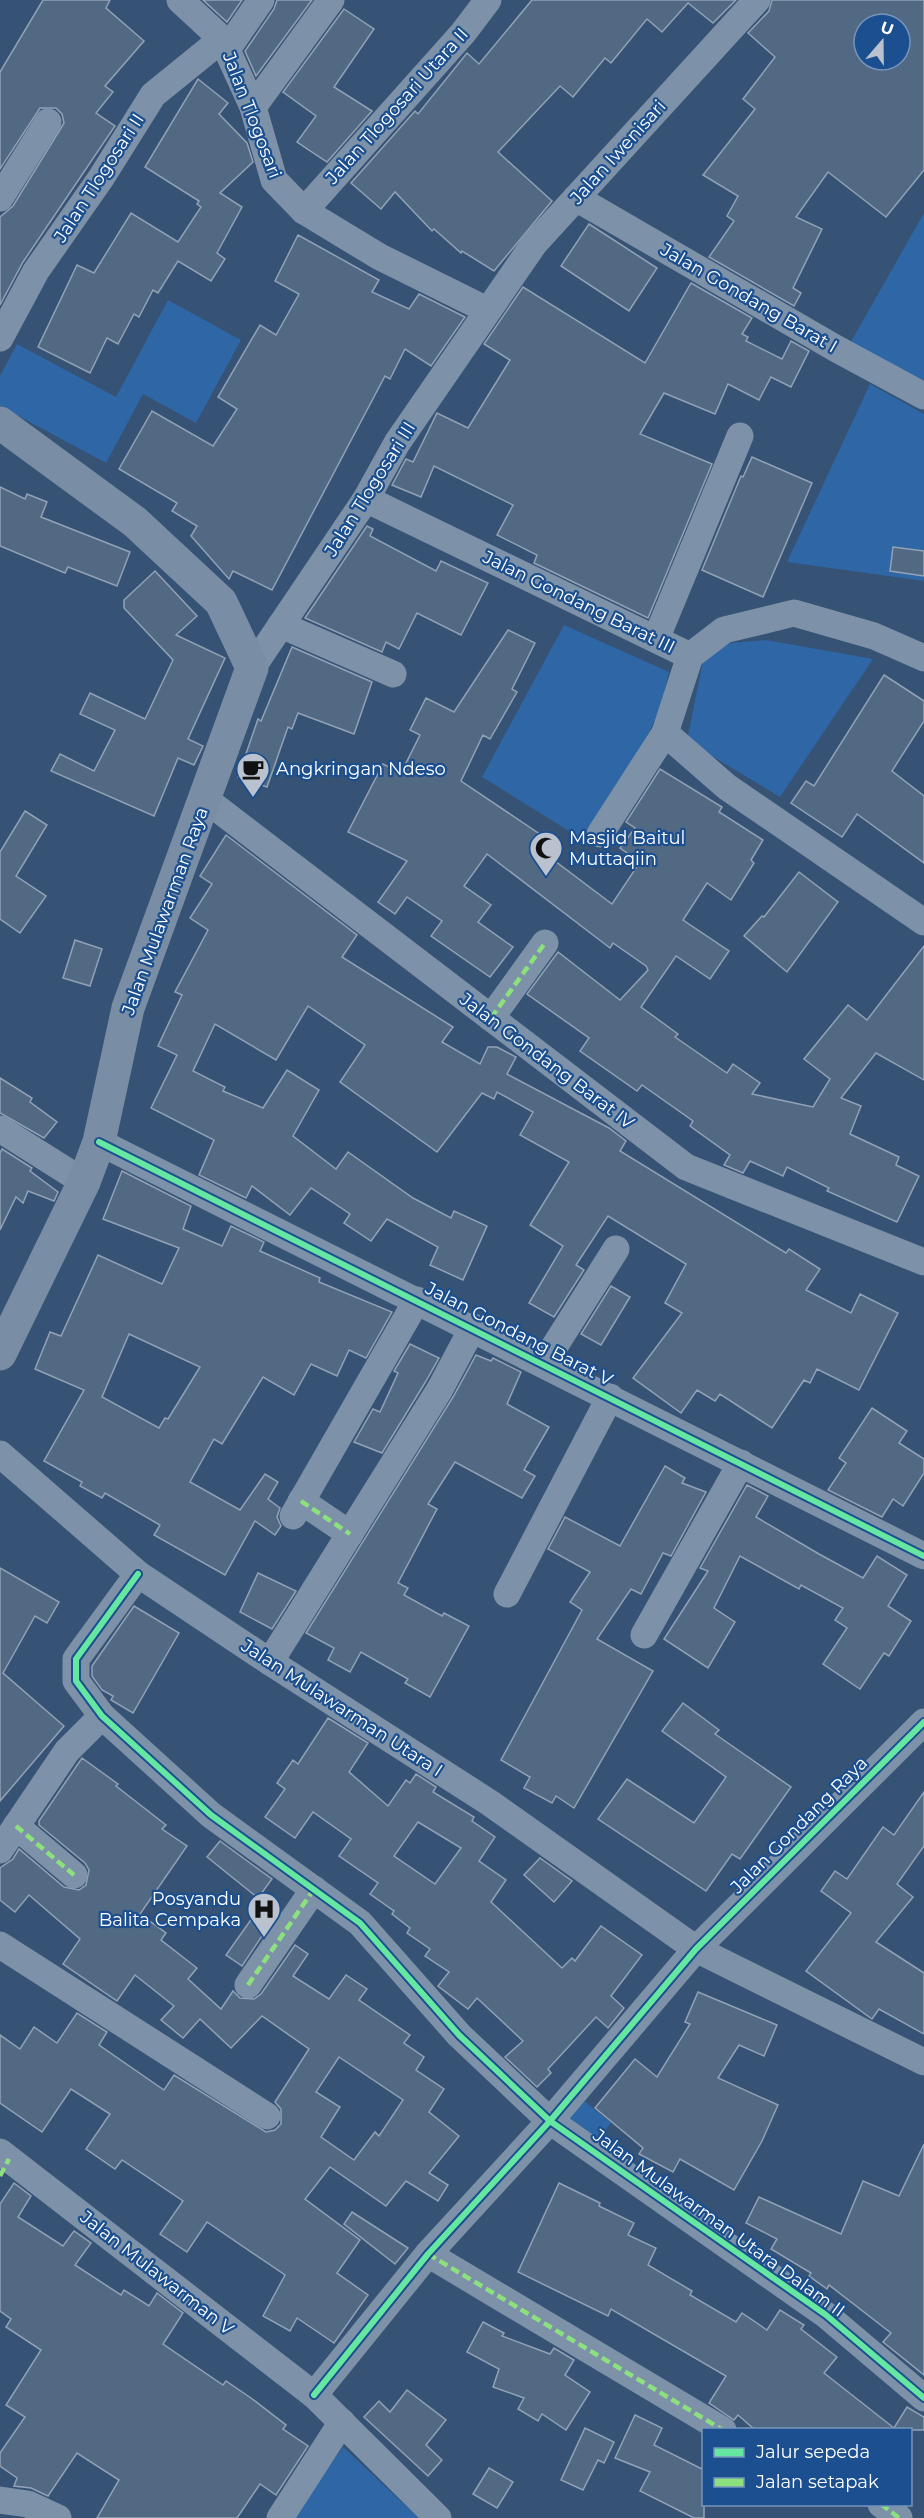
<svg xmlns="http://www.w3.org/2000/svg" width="924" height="2518" font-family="Montserrat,sans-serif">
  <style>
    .green { fill: #2f66a5 }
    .building { fill: #526984; stroke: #92a2b6; stroke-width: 1.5; fill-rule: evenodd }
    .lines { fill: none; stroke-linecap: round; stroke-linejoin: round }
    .minor { stroke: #7d92a8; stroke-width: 27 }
    .secondary { stroke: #798da4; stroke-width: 33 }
    .quiet { stroke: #8de07e; stroke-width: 4.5; stroke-dasharray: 9 4.5; stroke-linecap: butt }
    .cycleway-casing { stroke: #1b4f8f; stroke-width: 10 }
    .cycleway { stroke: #66e7a1; stroke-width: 6 }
    .labels { text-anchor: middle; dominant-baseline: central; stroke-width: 4.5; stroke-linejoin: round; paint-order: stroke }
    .street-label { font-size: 18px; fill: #fff; stroke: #1b4f8f }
    .poi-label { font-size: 18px; fill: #fff; stroke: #1b4f8f; text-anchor: start }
  </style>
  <rect width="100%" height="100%" fill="#365274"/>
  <g class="green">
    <path d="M924 213V388L849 345Z"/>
    <path d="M168 300 241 340 196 423 143 394 106 463 0 406V376L17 344 116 397Z"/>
    <path d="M870 384 924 414V581L787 562Z"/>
    <path d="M564 625 669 672 660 711 590 844 482 777Z"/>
    <path d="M766 640 873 659 780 797 687 741 706 645Z"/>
    <path d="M570 2089 611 2123 595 2143 553 2109Z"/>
    <path d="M343 2447 419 2518H293Z"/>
  </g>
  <g class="building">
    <path d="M43 0H110L106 8 144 41 105 86 113 92 96 113 115 126 23 262 0 305V217L13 206 64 123 62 114 56 108H40L0 169V72Z"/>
    <path d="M203 0H242L227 22Z"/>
    <path d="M277 0H312L256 76 245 51 274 9Z"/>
    <path d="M532 0H736L713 23 688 3 662 32 647 19 611 63 605 58 573 97 560 86 498 152 552 201 494 271 462 251 461 253 434 229 432 231 395 192 381 209 351 183 415 111 418 114 467 53 479 64Z"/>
    <path d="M772 0H924V170L886 217 828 172 796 217 822 229 793 288 801 293 794 306 709 257 734 221 727 216 738 196 703 175 755 109 743 99 775 57 748 33 769 11ZM864 24H900V60H864Z"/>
    <path d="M344 9 374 29 334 87 372 111 327 162 297 142 316 116 283 92Z"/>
    <path d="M198 79 228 103 219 114 247 143 253 162 220 193 242 207 217 253 225 259 211 281 178 261 158 293 153 290 139 317 134 314 118 344 107 338 90 373 38 347 77 265 94 273 131 213 178 242 201 207 197 204 199 201 145 167Z"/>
    <path d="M589 224 657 268 629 311 561 266Z"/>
    <path d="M298 235 379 280 372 292 409 309 419 294 465 317 431 366 405 349 390 379 385 376 272 590 233 571 229 579 191 536 197 526 172 511 177 503 119 469 152 411 213 446 237 409 218 397 260 325 276 335 299 294 275 281Z"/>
    <path d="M691 283 752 318 742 334 748 337 746 341 782 359 791 341 809 351 791 387 771 377 759 400 728 384 715 414 664 393 640 434 712 464 648 618 534 563 537 555 497 535 513 505 434 466 421 497 392 485 406 459 413 462 437 413 468 428 510 360 484 344 523 287 645 363Z"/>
    <path d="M752 457 812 483 763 597 702 570 741 476 743 477Z"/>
    <path d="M0 487 25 499 27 494 47 502 41 517 130 552 117 586 68 567 65 573 0 546Z"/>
    <path d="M367 526 373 529 370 536 436 571 441 561 488 583 461 635 417 613 399 649 386 642 382 652 305 618Z"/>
    <path d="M893 547 924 551V576L890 571Z"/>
    <path d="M155 571 197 616 176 635 225 658 188 739 203 746 194 765 178 758 154 816 51 771 60 754 94 771 115 730 80 714 90 693 145 719 173 660 124 608V600Z"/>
    <path d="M508 630 535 643 512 689 517 692 490 739 483 735 461 781 553 843 547 855 612 904 640 862 620 848 635 828 626 822 660 769 722 807 719 812 763 840 751 860 754 863 731 900 707 883 683 920 729 951 710 979 676 956 641 1007 678 1034 675 1037 727 1073 733 1064 760 1083 752 1094 813 1107 830 1079 804 1059 848 1005 867 1020 924 946V1080L876 1053 841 1098 861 1106 850 1134 899 1157 896 1165 919 1176 897 1222 827 1191 829 1188 787 1167 783 1176 750 1161 743 1173 724 1165 730 1155 690 1126 693 1121 642 1085 637 1091 580 1051 589 1038 527 994 558 952 620 1000 648 970 646 966 613 943 610 948 487 854 464 886 491 905 478 922 513 947 490 977 431 936 442 921 407 897 395 914 378 902 407 861 348 832 383 764 401 773 420 735 410 730 426 698 454 712Z"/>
    <path d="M292 647 372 682 354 734 298 713 292 729 288 727 267 787 238 777 258 719 261 721Z"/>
    <path d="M884 675 924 701V721L892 771 924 796V863L857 814 842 837 791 803 806 781 814 786Z"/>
    <path d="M25 811 47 825 16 876 46 896 20 933 0 919V852Z"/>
    <path d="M226 835 357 935 342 957 453 1027 442 1042 480 1064 488 1047H497L516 1057 507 1074 609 1128 626 1141 620 1151 786 1253 789 1249 820 1269 806 1290 851 1313 860 1294 898 1313 859 1390 817 1369 810 1383 804 1380 772 1428 720 1394 715 1401 697 1390 681 1413 633 1378 682 1313 665 1303 686 1264 608 1216 576 1265 584 1270 554 1317 529 1303 563 1246 530 1225 569 1162 520 1135 533 1112 497 1092 494 1099 482 1093 437 1152 340 1082 365 1045 308 1006 276 1060 215 1024 193 1071 225 1087 223 1091 263 1108 287 1070 319 1090 293 1136 336 1169 348 1152 413 1198 451 1218 454 1211 487 1226 463 1280 430 1265 438 1247 387 1219 371 1241 344 1223 350 1214 311 1188 290 1215 252 1186 246 1198 199 1175 214 1140 151 1108 177 1055 158 1046 182 995 175 992 208 930 190 918 212 884 200 876Z"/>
    <path d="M799 872 838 902 787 972 744 936 762 916 764 917Z"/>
    <path d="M75 940 102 949 90 986 63 978Z"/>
    <path d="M0 1078 32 1098 30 1102 57 1122 44 1138 0 1113Z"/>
    <path d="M2 1149 32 1168 30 1171 58 1192 54 1201 28 1191 23 1203 16 1197 0 1230V1153Z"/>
    <path d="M122 1171 191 1206 183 1229 222 1246 231 1226 264 1242 260 1251 320 1278 319 1282 392 1312 366 1358 349 1350 337 1376 311 1364 294 1395 263 1377 222 1444 214 1439 190 1482 240 1510 265 1474 278 1482 268 1499 280 1508 277 1517 281 1526 275 1535 255 1521 225 1575 154 1535 160 1525 105 1493 102 1498 80 1486 82 1482 44 1461 84 1390 35 1369 50 1332 61 1336 98 1255 162 1284 179 1248 103 1219ZM129 1334 200 1367 168 1419 165 1418 159 1428 102 1397Z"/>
    <path d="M611 1286 630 1297 601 1345 581 1334Z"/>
    <path d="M410 1344 439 1358 426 1381 382 1453 354 1442 373 1409 380 1412 398 1373 394 1371Z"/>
    <path d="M476 1355 491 1361 493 1358 521 1372 507 1404 549 1427 524 1470 535 1476 522 1498 455 1462 428 1504 437 1509 398 1583 408 1588 404 1595 442 1616 444 1613 469 1626 430 1697 405 1683 408 1679 361 1652 350 1672 328 1660 334 1648 306 1633 453 1397Z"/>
    <path d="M872 1408 907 1431 899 1443 924 1459V1473L903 1506 893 1499 882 1517 828 1490 846 1463 839 1458Z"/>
    <path d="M665 1466 685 1478 682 1483 706 1492 671 1556 663 1553 641 1594 631 1589 597 1639 653 1671 574 1808 556 1796 552 1803 524 1788 530 1777 501 1760 582 1610 570 1602 590 1572 548 1549 565 1517 620 1546Z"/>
    <path d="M747 1485 768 1496 756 1517 819 1554 863 1578 877 1556 907 1575 888 1606 911 1621 889 1656 884 1653 860 1689 823 1664 847 1628 835 1620 843 1608 801 1585 799 1589 740 1556 714 1608 735 1622 708 1668 664 1639 708 1571 700 1568Z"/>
    <path d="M0 1568 59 1602 47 1623 35 1616 3 1673 64 1726 0 1801Z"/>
    <path d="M258 1573 296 1591 272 1629 240 1612Z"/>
    <path d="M134 1606 179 1633 133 1713 111 1700 113 1696 102 1690 92 1676V1666Z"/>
    <path d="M683 1703 719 1730 715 1734 791 1787 740 1859 732 1854 706 1891 598 1819 627 1779 694 1823 726 1777 662 1731Z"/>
    <path d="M328 1718 368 1743 349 1772 388 1806 406 1780 410 1783 416 1774 436 1787 433 1792 474 1817 472 1821 495 1837 479 1861 506 1880 491 1902 562 1968 572 1958 575 1961 601 1926 642 1955 611 1996 624 2008 608 2028 596 2017 548 2069 551 2073 537 2087 505 2057 523 2041 477 1998 468 2009 438 1986 449 1972 425 1956 430 1949 407 1933 410 1928 392 1914 394 1911 370 1894 378 1883 339 1856 351 1839 313 1812 295 1838 265 1817 285 1789 277 1783 293 1760 298 1764ZM418 1822 461 1848 435 1884 394 1856Z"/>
    <path d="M82 1758 118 1784 116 1786 166 1825 162 1829 187 1846 140 1914 166 1933 161 1940 197 1968 188 1979 221 2009 233 1991 240 1998 254 1999 261 1994 295 1945 308 1954 293 1976 329 1999 346 1975 367 1989 359 2000 410 2035 404 2043 424 2057 416 2070 444 2089 429 2112 459 2136 429 2173 448 2185 438 2201 406 2181 386 2206 330 2167 305 2199 360 2240 337 2273 368 2295 334 2343 297 2318 290 2331 263 2316 285 2275 207 2222 187 2252 160 2234 183 2201 122 2160 115 2169 86 2149 110 2114 71 2089 42 2132 0 2103V2035L20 2049 34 2027 57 2043 77 2013 107 2032 99 2045 164 2090 174 2075 266 2132 275 2130 281 2124V2109L275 2102 309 2049 262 2016 231 2048 200 2019 183 2038 161 2020 174 2006 135 1975 117 2001 63 1964 80 1939 29 1895 15 1912 0 1900V1868L13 1859 19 1849 64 1887 79 1890 86 1885 89 1870 85 1863 39 1825V1821ZM339 2057 403 2100 379 2136 375 2132 354 2160 321 2137 340 2107 316 2092Z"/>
    <path d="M924 1792V1846L897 1884 913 1897 876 1942 924 1973V2034L879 2009 872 2019 806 1971 851 1913 821 1891 835 1871 847 1879 883 1827 894 1835Z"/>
    <path d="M220 1841 272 1879 258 1898 207 1857Z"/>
    <path d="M540 1858 572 1881 554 1902 524 1875Z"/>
    <path d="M255 1914 270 1924 242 1966 226 1955Z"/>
    <path d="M698 1992 777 2025 764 2056 739 2045 718 2078 778 2105 762 2141 734 2190 680 2159 673 2172 639 2154 643 2148 595 2108 635 2059 657 2077 690 2024 685 2022Z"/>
    <path d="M924 2144V2375L883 2342 891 2333 829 2285 827 2289 809 2276 811 2273 771 2249 777 2239 746 2223 759 2197 841 2234 863 2181 899 2196Z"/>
    <path d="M14 2183 31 2196 18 2217 63 2246 74 2231 91 2243 75 2265 121 2295 124 2290 149 2306 157 2293 183 2313 163 2344 223 2385 226 2381 251 2398 286 2425 283 2429 308 2446 276 2495 260 2484 237 2518H97L119 2480 77 2453 48 2496 31 2488 14 2486 17 2478 0 2466V2453L25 2417 6 2405 41 2350 6 2327 11 2319 0 2311V2204Z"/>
    <path d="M559 2183 600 2203 599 2206 634 2223 628 2235 656 2248 648 2265 692 2291 690 2295 736 2322 742 2313 767 2330 780 2310 804 2325 801 2329 837 2357 824 2373 894 2428 907 2407 924 2417V2430H755L738 2415 734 2420 709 2403 726 2376 611 2309 608 2316 518 2272Z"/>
    <path d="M352 2212 408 2248 395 2264 344 2224Z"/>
    <path d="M483 2322 504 2333 502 2336 550 2354 554 2348 574 2360 565 2375 590 2392 566 2430 542 2414 538 2421 518 2409 524 2398 493 2387 499 2369 467 2352Z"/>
    <path d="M407 2390 446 2420 426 2445 442 2460 428 2476 364 2417 379 2401 390 2412Z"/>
    <path d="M635 2415 662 2428 654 2445 704 2470V2518H694L640 2491 650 2472 615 2458Z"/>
    <path d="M585 2428 614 2442 604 2463 598 2460 583 2490 561 2480Z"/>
    <path d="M489 2468 513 2482 497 2508 473 2494Z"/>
  </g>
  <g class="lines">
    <g class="minor">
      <path d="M180 0 222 39 253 107 274 180 304 211 380 257 487 310"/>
      <path d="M228 48 261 0"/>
      <path d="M253 107 331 0"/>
      <path d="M0 198 48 122"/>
      <path d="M576 198 835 348 924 396"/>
      <path d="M304 211 463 33 488 0"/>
      <path d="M0 338 36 271 101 178 153 95 222 39"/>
      <path d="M366 499 690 656"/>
      <path d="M281 625 393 674"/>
      <path d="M656 639 740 436"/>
      <path d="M690 656 665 733 727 787 924 922"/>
      <path d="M690 656 724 630 794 613 874 636 924 658"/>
      <path d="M252 668 366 499 397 443 534 244 757 0"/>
      <path d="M205 799 686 1167 924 1262"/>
      <path d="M600 834 665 733"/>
      <path d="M491 1018 545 943"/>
      <path d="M0 1129 84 1182"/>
      <path d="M99 1142 924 1556"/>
      <path d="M544 1363 616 1249"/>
      <path d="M0 1454 138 1574 270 1662 490 1803 696 1949 924 2062"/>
      <path d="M301 1501 350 1534"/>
      <path d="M293 1516 417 1300"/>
      <path d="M138 1574 76 1659V1681L102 1716 211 1815 360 1923 459 2035 550 2121 826 2315 924 2398"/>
      <path d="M507 1594 610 1397"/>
      <path d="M644 1635 741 1463"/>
      <path d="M270 1662 440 1389 473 1327"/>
      <path d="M16 1826 74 1875"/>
      <path d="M0 1850 67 1751 102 1716"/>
      <path d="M0 1945 267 2116"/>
      <path d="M248 1985 314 1889"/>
      <path d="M0 2152 314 2395 438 2518"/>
      <path d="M428 2254 723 2430"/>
      <path d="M314 2395 428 2254 550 2121 696 1949 924 1722"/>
      <path d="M0 2500 28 2504 58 2518"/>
      <path d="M881 2504 899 2518"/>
      <path d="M280 2518 342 2422"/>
    </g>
    <path class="secondary" d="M0 423 135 522 221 602 252 668 128 1008 99 1142 84 1182 0 1354"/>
    <g class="quiet">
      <path d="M491 1018 545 943"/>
      <path d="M301 1501 350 1534"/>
      <path d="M16 1826 74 1875"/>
      <path d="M248 1985 314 1889"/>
      <path d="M0 2176 9 2159"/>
      <path d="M428 2254 723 2430"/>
      <path d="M881 2504 899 2518"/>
    </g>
    <defs>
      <g id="cycleway">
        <path d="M99 1142 924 1556"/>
        <path d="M138 1574 76 1659V1681L102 1716 211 1815 360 1923 459 2035 550 2121 826 2315 924 2398"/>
        <path d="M314 2395 428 2254 550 2121 696 1949 924 1722"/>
      </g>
    </defs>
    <use href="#cycleway" class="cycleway-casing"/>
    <use href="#cycleway" class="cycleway"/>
  </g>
  <defs>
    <symbol id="cafe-pin" viewBox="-11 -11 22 30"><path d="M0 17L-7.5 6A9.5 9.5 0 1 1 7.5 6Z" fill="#b9c2ce" stroke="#1b4f8f"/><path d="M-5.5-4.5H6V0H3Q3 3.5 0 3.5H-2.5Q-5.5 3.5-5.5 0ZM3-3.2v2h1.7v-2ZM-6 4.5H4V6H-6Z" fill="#111"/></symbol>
    <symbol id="mosque-pin" viewBox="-11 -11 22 30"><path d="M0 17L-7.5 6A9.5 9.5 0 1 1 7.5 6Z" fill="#b9c2ce" stroke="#1b4f8f"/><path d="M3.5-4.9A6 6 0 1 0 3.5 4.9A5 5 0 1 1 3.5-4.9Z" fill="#111"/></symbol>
    <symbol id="hospital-pin" viewBox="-11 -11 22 30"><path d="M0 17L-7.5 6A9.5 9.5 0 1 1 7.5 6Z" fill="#b9c2ce" stroke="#1b4f8f"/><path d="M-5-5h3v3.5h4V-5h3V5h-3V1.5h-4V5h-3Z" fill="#111"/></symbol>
  </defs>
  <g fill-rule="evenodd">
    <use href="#cafe-pin" x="234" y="750" width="38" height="52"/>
    <use href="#mosque-pin" x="527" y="829" width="38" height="52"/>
    <use href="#hospital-pin" x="245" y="1890" width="38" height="52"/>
  </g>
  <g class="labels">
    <g class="street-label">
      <text transform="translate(397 106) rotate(-48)">Jalan Tlogosari Utara II</text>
      <text transform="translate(252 115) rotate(69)">Jalan Tlogosari</text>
      <text transform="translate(618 152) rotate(-48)">Jalan Iwenisari</text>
      <text transform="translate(99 178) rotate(-57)">Jalan Tlogosari II</text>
      <text transform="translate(749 298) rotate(30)">Jalan Gondang Barat I</text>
      <text transform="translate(370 489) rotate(-58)">Jalan Tlogosari III</text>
      <text transform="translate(579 602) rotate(26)">Jalan Gondang Barat III</text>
      <text transform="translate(165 911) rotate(-70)">Jalan Mulawarman Raya</text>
      <text transform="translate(547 1061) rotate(37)">Jalan Gondang Barat IV</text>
      <text transform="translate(519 1334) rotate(27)">Jalan Gondang Barat V</text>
      <text transform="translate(342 1708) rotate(33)">Jalan Mulawarman Utara I</text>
      <text transform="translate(799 1825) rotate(-45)">Jalan Gondang Raya</text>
      <text transform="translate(719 2223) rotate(36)">Jalan Mulawarman Utara Dalam II</text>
      <text transform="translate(157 2273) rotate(38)">Jalan Mulawarman V</text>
    </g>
    <g class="poi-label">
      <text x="276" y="769">Angkringan Ndeso</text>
      <text x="569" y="838">Masjid Baitul<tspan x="569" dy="21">Muttaqiin</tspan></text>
      <text x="241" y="1899" text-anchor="end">Posyandu<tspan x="241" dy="21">Balita Cempaka</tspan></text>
    </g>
  </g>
  <rect x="702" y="2428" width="210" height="78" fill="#1b4f8f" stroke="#7695bc" stroke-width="1.5"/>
  <rect x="714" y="2448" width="30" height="9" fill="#66e7a1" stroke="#7695bc" stroke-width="1.5"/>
  <text x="756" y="2458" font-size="18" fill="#ffffff">Jalur sepeda</text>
  <rect x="714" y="2478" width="30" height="9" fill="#8de07e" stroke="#7695bc" stroke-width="1.5"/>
  <text x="756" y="2488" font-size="18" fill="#ffffff">Jalan setapak</text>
  <g transform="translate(882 42) rotate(20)"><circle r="28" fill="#1b4f8f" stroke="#7695bc" stroke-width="1.5"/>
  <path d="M0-4.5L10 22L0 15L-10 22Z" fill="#b9c2ce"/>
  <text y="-9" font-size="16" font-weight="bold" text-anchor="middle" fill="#ffffff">U</text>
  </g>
</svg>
